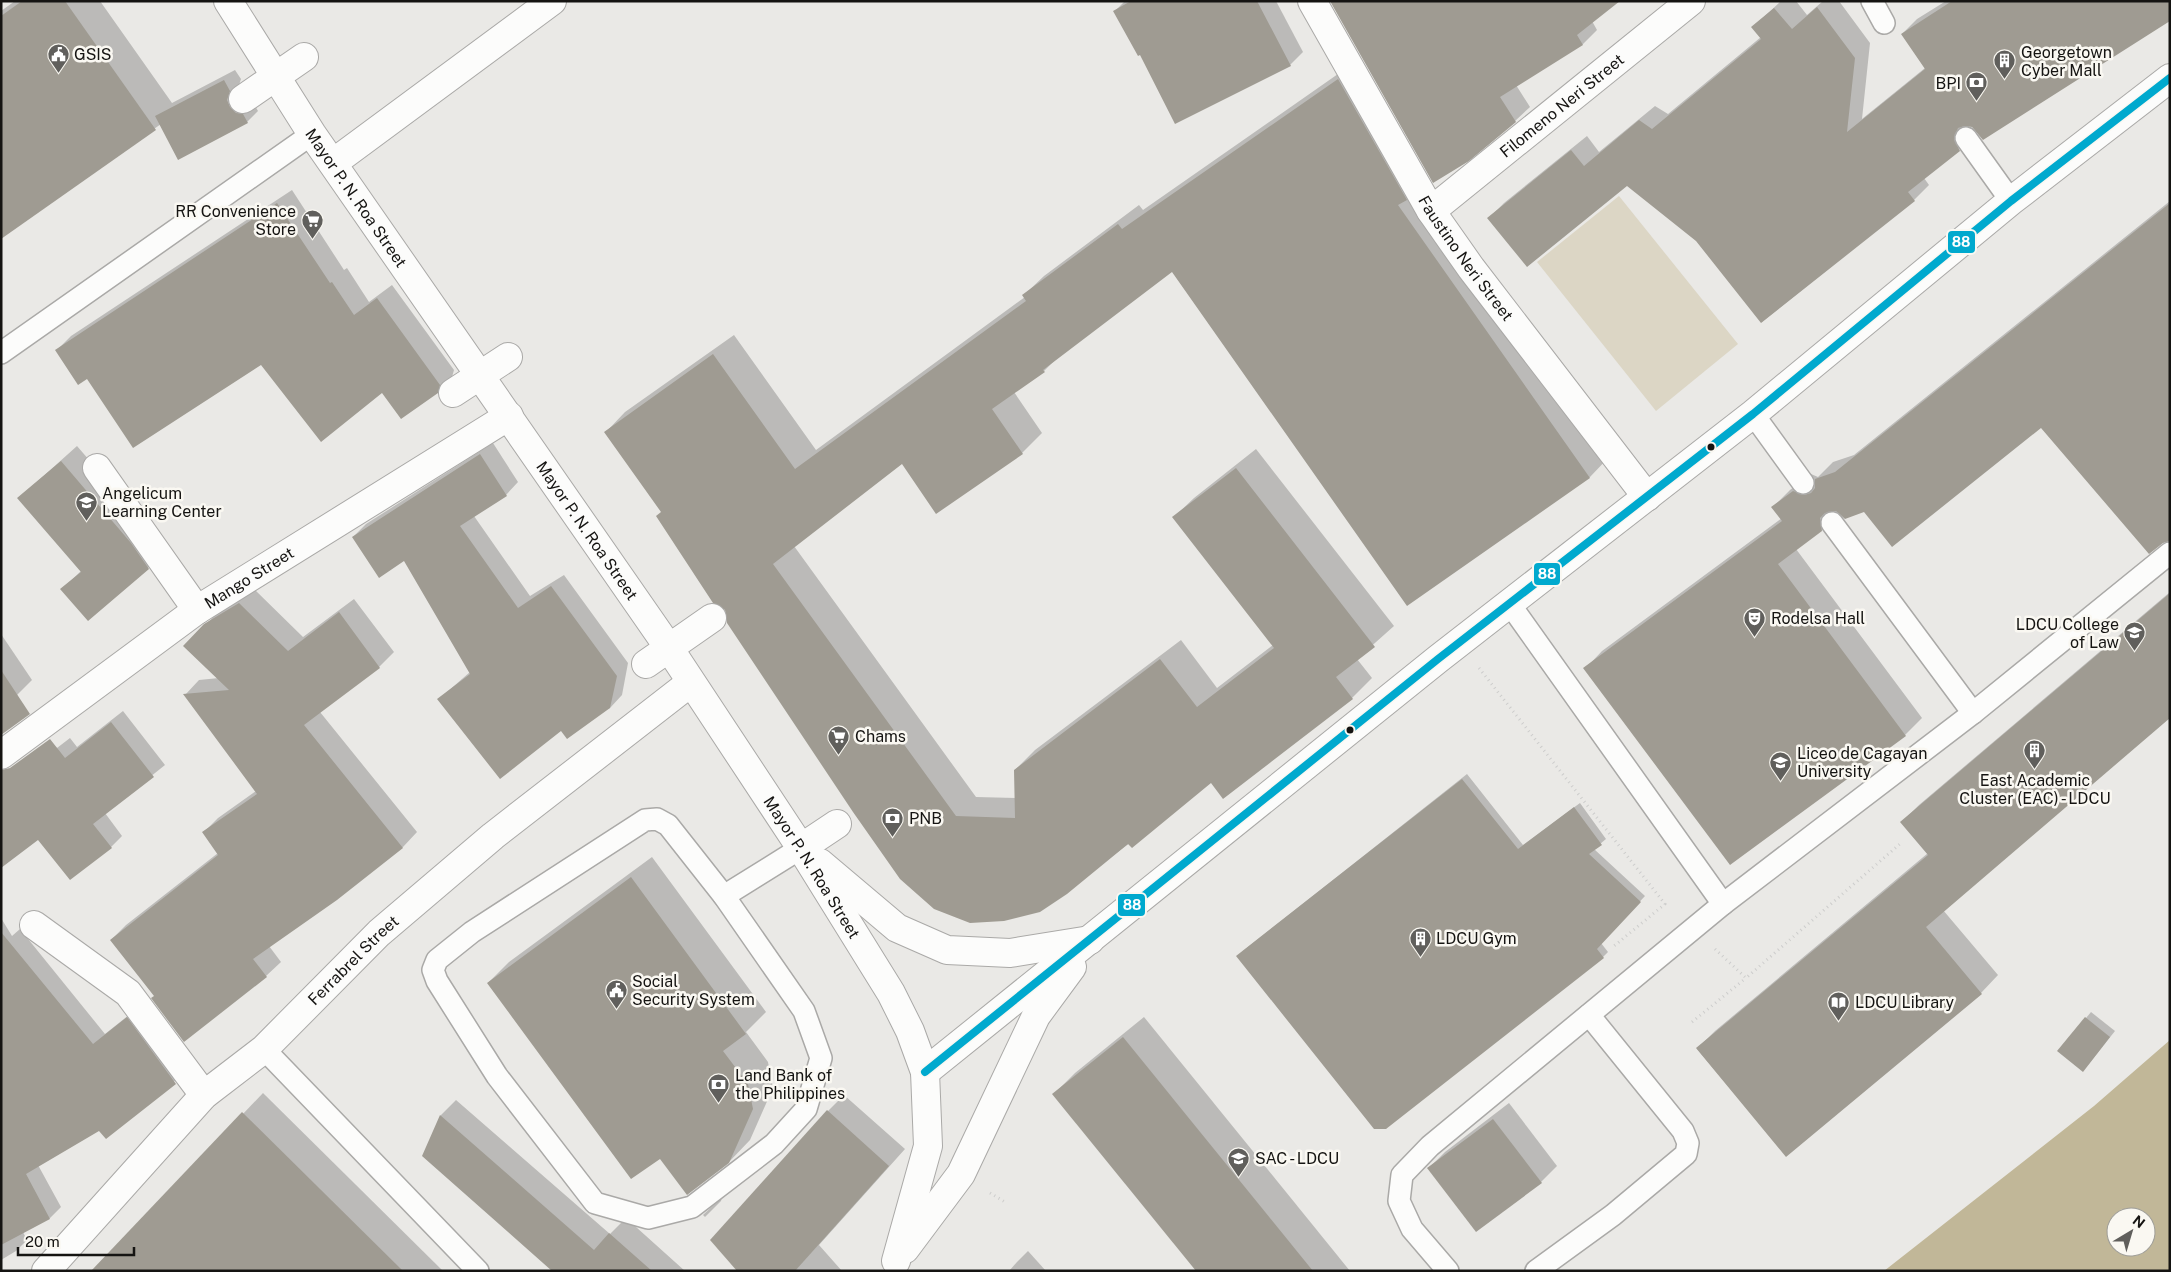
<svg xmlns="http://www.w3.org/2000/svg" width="2171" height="1272" font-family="'Public Sans',sans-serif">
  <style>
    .green { fill: #dcd6c5 }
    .water { fill: #c1b798; fill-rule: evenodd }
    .shadow { fill: #0003 }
    .building { fill: #9f9b92 }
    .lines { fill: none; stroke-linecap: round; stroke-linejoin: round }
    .lane-casing { stroke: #aaa9a7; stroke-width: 24 }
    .street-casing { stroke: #aaa9a7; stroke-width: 30 }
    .primary-casing { stroke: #aaa9a7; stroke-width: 30 }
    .path { stroke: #cdcdcc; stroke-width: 3; stroke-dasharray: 1 4; stroke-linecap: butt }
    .lane { stroke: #fcfcfb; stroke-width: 21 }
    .street { stroke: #fcfcfb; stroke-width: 28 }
    .primary { stroke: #fcfcfb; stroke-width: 28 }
    .bus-1-casing { stroke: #faf8f2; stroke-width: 11 }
    .bus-1 { stroke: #00a9ce; stroke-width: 8 }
    .bus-dot { fill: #151412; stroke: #faf8f2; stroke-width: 2 }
    .labels { text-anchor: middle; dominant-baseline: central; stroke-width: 5; stroke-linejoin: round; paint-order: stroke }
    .poi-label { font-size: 16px; fill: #151412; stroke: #faf8f2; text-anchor: start }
    .street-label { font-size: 16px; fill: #151412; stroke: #faf8f2 }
    .line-badge { stroke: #faf8f2; stroke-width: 2 }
    .badge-label { font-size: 14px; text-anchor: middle; font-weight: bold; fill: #fff }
  </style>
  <rect width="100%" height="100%" fill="#eae9e6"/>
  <path class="green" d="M1619 196 1738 344 1656 411 1537 262Z"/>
  <path class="water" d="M2170 1040V1271H1884L2094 1106ZM2116 1217H2146V1247H2116Z"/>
  <g class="shadow">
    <path d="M15 1H100L172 103 235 70 241 79 238 88 254 104 258 111 247 122 161 124 1 237V11Z"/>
    <path d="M1125 1H1276L1303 52 1290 65 1140 53 1115 11Z"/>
    <path d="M1781 1H1796L1807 15 1823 1H1839L1870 43 1862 119 1925 68 1902 34 1917 19 1946 1H2170L1969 126 1974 135 1924 178 1929 185 1914 200 1762 322 1697 241 1627 184 1489 218 1504 203 1587 136 1599 152 1655 106 1668 114 1761 37 1753 27Z"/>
    <path d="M1337 11 1592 21 1597 30 1583 44 1516 85 1530 107 1515 121Z"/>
    <path d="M1358 60 1426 179 1609 457 1590 477 1407 604 1172 271 1059 356 1044 371 1014 392 1042 433 1022 453 936 512 902 462 794 546 976 797 1016 798 1015 770 1035 750 1181 640 1217 688 1273 645 1174 517 1194 498 1256 449 1394 626 1357 659 1372 678 1352 698 1223 797 1211 782 1039 911 726 609 662 511 606 432 625 412 734 335 816 450 1025 297 1024 295 1044 276 1139 205 1143 210Z"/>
    <path d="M292 190 344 270 347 268 369 302 392 285 454 370 452 377 437 392 383 391 261 363 87 377 57 350 71 336Z"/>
    <path d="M2170 201V540L2041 426 1865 511 1839 512 1821 530 1796 549 1922 718 1905 735 1585 669 1602 651 1782 518 1773 507 1790 490 1811 474 1818 477 1833 462 1854 455Z"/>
    <path d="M493 443 518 482 506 495 474 516 530 596 564 575 628 663 622 695 610 708 561 729 439 699 470 672 405 560 353 537 366 524Z"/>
    <path d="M77 446 147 527 164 552 148 568 62 589 81 571 19 498Z"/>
    <path d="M254 589 303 637 354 599 394 652 379 667 320 712 417 832 403 847 336 899 269 946 281 962 266 976 155 996 111 940 126 925 218 853 204 832 218 818 256 791 185 695 199 680 219 678 185 646 220 610Z"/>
    <path d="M2170 592V716L1943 910 1998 975 1981 993 1786 1155 1697 1049 1715 1031 1928 853 1902 822 1919 805Z"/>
    <path d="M1 634 32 680 17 695 1 706Z"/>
    <path d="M123 711 165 765 105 813 122 836 111 847 39 838 1 791 70 738 77 747Z"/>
    <path d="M1467 774 1523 845 1580 803 1606 839 1594 849 1645 896 1601 943 1608 952 1603 957 1243 951Z"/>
    <path d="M652 857 766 1012 746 1032 768 1062 773 1088 750 1140 729 1162 660 1157 488 983 509 962Z"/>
    <path d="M1 918 12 936 20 929 105 1034 139 1007 187 1071 106 1137 100 1129 38 1165 61 1207 50 1218 23 1232 27 1240 16 1251 1 1260Z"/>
    <path d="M2091 1012 2115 1031 2088 1065 2059 1051Z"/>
    <path d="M1144 1017 1350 1271H1197L1054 1094 1075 1073Z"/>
    <path d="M263 1093 443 1271H93Z"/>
    <path d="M844 1095 905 1149 819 1245 842 1271H739L828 1111Z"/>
    <path d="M456 1100 610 1234 626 1218 685 1271H554L423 1156 441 1115Z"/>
    <path d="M1509 1103 1557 1166 1541 1182 1429 1168 1445 1152Z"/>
    <path d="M722 1197 721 1201 705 1217 703 1215Z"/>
    <path d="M1028 1251 1046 1271H1009L1017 1262Z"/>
  </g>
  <g class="building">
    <path d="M22 1H65L156 130 1 239V16Z"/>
    <path d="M1131 1H1257L1291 66 1175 124 1140 55 1138 56 1113 11Z"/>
    <path d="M1330 1H1620L1577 35 1583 45 1500 97 1516 122 1469 161 1433 183Z"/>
    <path d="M1952 1H2170V21L1983 140 1972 127 1965 126 1958 128 1954 139 1960 151 1908 192 1915 201 1761 323 1696 241 1627 186 1527 267 1487 218 1571 150 1584 166 1639 120 1652 129 1761 39 1751 27 1774 8 1792 29 1817 7 1855 58 1847 132 1925 69 1901 34Z"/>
    <path d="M1338 79 1407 200 1398 205 1590 478 1407 606 1172 272 1043 370 1045 372 992 409 1023 454 936 514 902 464 773 564 956 816 1015 818 1014 770 1160 659 1197 707 1274 648 1172 517 1236 468 1375 647 1336 677 1353 699 1223 799 1211 783 1132 848 1128 844 1067 894 1040 912 1004 921 970 923 934 909 900 879 853 812 727 623 725 610 713 603 656 516 661 512 604 432 713 354 795 469 1026 301 1022 295 1118 224 1122 229Z"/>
    <path d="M224 80 230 91 227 100 230 107 236 113 243 114 248 123 178 160 155 116Z"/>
    <path d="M277 203 330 283 332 282 354 315 377 298 440 385 438 393 401 419 382 393 321 442 261 365 133 448 87 379 78 385 55 350Z"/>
    <path d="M2170 203V541L2163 543 2149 554 2041 428 1892 547 1864 512 1845 519 1836 511 1825 513 1820 518 1822 531 1778 564 1906 736 1730 865 1583 668 1782 521 1771 507 1793 491 1804 495 1811 493 1815 488V479L1835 472Z"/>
    <path d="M480 454 507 496 460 526 518 608 551 586 617 676 610 708 567 739 561 731 500 779 437 699 470 674 404 561 379 578 352 537Z"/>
    <path d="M61 461 131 543 149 569 88 621 60 589 81 572 17 498Z"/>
    <path d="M2170 593V718L1926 927 1982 994 1786 1157 1696 1048 1928 855 1900 822Z"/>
    <path d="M239 603 288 651 339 612 380 668 304 725 403 848 337 900 253 959 267 977 184 1042 151 998 154 996 110 940 218 855 202 832 257 794 183 694 229 690 183 646 204 624Z"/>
    <path d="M1 670 30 714 1 735Z"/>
    <path d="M111 722 154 777 93 824 112 848 70 880 38 840 1 868V770L10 768 50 739 65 758Z"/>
    <path d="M1462 779 1518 849 1574 807 1602 845 1589 854 1641 902 1597 949 1604 958 1386 1129H1374L1236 956Z"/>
    <path d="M631 877 746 1034 723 1051 748 1084 753 1109 729 1163 687 1195 660 1159 631 1179 487 983Z"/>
    <path d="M1 932 93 1044 127 1017 176 1084 106 1139 99 1131 26 1174 50 1219 1 1245Z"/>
    <path d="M2085 1017 2110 1037 2083 1072 2057 1051Z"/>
    <path d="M1123 1037 1313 1271H1196L1052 1094Z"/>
    <path d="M827 1110 889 1166 795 1271H737L710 1240Z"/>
    <path d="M242 1112 403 1271H91Z"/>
    <path d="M440 1115 594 1250 609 1233 652 1271H552L422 1156Z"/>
    <path d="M1493 1119 1542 1183 1476 1232 1427 1168Z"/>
  </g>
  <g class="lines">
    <defs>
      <g id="lane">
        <path d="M1872 1 1884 23"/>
        <path d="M1966 138 2011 201"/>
        <path d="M1 353 312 134"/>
        <path d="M1753 414 1803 483"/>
        <path d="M1832 523 1973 713"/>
        <path d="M1509 603 1723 904"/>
        <path d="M657 819 668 825 724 896 804 1011 821 1058 806 1109 774 1144 692 1207 648 1218 595 1203 497 1076 437 981 433 970 437 960 472 932 645 820Z"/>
        <path d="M724 896 801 848"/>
        <path d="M264 1049 478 1271"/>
        <path d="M1448 1271 1412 1229 1399 1201 1402 1175 1430 1146 1723 904 1973 713 2170 553"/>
        <path d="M1536 1271 1613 1215 1686 1154 1688 1143 1683 1131 1589 1015"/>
      </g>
      <g id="street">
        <path id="s1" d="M1312 1 1431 211 1471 268 1647 497"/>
        <path d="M243 99 304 57"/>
        <path d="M333 163 552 1"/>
        <path id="s2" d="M1431 211 1691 1"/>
        <path d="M453 393 508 357"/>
        <path d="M97 468 197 610"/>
        <path d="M646 664 712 618"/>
        <path id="s3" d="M1 755 197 610 509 416"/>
        <path d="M801 848 837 824"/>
        <path d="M34 925 128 993 204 1095"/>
        <path id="s4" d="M46 1271 204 1095 264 1049 379 933 493 836 690 683"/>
      </g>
      <g id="primary">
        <path id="s5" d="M228 1 312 134 669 648 801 848 891 993 910 1031 925 1072 928 1146 896 1261"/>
        <path d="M820 863 897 928 947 950 1010 953 1090 940"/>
        <path d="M925 1072 1438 659 1753 414 2011 201 2170 78"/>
        <path d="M905 1249 961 1174 1036 1016 1072 967"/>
      </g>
    </defs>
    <use href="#lane" class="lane-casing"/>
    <use href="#street" class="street-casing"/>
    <use href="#primary" class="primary-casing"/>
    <g class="path">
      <path d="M1479 668 1665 904 1614 946"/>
      <path d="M1715 949 1746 978 1901 843"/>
      <path d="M1692 1022 1746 978"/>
      <path d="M990 1193 1005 1202"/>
    </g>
    <use href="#lane" class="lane"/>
    <use href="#street" class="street"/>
    <use href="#primary" class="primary"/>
    <defs>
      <path id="bus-1" d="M925 1072 1438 659 1753 414 2011 201 2170 78"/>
    </defs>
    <use href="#bus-1" class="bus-1-casing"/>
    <use href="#bus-1" class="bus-1"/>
  </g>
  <defs>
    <symbol id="civic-pin" viewBox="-11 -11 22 30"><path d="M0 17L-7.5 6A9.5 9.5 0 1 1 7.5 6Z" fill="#605f5c" stroke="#faf8f2"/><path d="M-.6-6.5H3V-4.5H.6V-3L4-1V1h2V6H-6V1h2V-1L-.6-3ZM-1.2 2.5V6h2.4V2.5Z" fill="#fff"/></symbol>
    <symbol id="building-pin" viewBox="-11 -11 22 30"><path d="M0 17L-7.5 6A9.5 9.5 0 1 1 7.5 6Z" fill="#605f5c" stroke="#faf8f2"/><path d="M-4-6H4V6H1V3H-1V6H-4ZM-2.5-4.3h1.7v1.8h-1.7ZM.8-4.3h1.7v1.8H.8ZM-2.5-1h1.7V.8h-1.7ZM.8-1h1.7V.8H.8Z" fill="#fff"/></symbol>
    <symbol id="bank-pin" viewBox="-11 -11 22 30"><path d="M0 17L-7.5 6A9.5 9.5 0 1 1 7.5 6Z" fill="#605f5c" stroke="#faf8f2"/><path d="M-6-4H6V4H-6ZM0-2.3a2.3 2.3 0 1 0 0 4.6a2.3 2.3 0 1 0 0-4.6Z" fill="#fff"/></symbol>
    <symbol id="supermarket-pin" viewBox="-11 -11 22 30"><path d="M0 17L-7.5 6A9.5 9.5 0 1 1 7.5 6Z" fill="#605f5c" stroke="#faf8f2"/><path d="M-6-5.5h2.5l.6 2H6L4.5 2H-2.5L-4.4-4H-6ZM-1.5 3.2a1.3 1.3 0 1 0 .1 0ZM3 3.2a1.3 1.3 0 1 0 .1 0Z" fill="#fff"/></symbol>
    <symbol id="school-pin" viewBox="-11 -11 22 30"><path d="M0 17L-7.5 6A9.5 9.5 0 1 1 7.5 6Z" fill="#605f5c" stroke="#faf8f2"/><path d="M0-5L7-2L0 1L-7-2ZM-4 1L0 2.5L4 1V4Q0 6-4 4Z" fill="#fff"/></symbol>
    <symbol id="theatre-pin" viewBox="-11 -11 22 30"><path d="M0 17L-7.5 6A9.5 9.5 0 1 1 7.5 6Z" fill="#605f5c" stroke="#faf8f2"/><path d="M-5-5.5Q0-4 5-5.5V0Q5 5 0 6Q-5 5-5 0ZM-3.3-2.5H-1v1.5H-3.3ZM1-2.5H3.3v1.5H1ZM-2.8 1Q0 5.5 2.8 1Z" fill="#fff"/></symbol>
    <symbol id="university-pin" viewBox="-11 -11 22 30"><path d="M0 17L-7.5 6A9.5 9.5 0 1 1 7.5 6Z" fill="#605f5c" stroke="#faf8f2"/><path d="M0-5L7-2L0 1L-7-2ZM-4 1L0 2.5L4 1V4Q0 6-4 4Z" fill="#fff"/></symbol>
    <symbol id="library-pin" viewBox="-11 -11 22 30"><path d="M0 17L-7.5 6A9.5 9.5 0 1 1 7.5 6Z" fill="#605f5c" stroke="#faf8f2"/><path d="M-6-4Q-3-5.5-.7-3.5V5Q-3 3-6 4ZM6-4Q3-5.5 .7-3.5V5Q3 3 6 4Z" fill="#fff"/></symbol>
  </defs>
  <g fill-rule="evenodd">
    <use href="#civic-pin" x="46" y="42" width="25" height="34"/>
    <use href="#building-pin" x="1992" y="48" width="25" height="34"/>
    <use href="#bank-pin" x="1964" y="70" width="25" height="34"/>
    <use href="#supermarket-pin" x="300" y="208" width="25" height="34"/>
    <use href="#school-pin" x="74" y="490" width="25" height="34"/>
    <use href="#theatre-pin" x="1742" y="606" width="25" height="34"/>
    <use href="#university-pin" x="2122" y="620" width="25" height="34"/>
    <use href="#supermarket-pin" x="826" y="724" width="25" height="34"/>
    <use href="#building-pin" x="2022" y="738" width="25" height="34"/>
    <use href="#university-pin" x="1768" y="750" width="25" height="34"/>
    <use href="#bank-pin" x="880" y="806" width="25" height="34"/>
    <use href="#building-pin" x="1408" y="926" width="25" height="34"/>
    <use href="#civic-pin" x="604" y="978" width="25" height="34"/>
    <use href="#library-pin" x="1826" y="990" width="25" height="34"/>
    <use href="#bank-pin" x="706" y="1072" width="25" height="34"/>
    <use href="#university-pin" x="1226" y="1146" width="25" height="34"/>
  </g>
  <g class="bus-dot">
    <circle cx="1711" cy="447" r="4.5"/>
    <circle cx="1350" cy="730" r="4.5"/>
  </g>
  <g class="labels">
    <g class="poi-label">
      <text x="2021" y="52">Georgetown<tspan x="2021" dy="18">Cyber Mall</tspan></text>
      <text x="74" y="54">GSIS</text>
      <text x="1961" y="83" text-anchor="end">BPI</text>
      <text x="296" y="211" text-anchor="end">RR Convenience<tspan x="296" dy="18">Store</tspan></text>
      <text x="102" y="493">Angelicum<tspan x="102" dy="18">Learning Center</tspan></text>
      <text x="1771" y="618">Rodelsa Hall</text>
      <text x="2119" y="624" text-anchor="end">LDCU College<tspan x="2119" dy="18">of Law</tspan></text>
      <text x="855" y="736">Chams</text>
      <text x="1797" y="753">Liceo de Cagayan<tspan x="1797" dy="18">University</tspan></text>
      <text x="2035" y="780" text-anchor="middle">East Academic<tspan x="2035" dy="18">Cluster (EAC) - LDCU</tspan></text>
      <text x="909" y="818">PNB</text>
      <text x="1436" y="938">LDCU Gym</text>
      <text x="632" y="981">Social<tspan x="632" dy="18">Security System</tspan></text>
      <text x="1855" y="1002">LDCU Library</text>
      <text x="735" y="1075">Land Bank of<tspan x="735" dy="18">the Philippines</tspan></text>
      <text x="1255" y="1158">SAC - LDCU</text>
    </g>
    <g class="street-label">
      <text stroke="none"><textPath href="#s2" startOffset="168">Filomeno Neri Street</textPath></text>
      <text stroke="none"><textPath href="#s5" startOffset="235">Mayor P. N. Roa Street</textPath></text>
      <text stroke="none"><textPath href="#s1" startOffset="300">Faustino Neri Street</textPath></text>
      <text stroke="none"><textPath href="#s5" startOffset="640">Mayor P. N. Roa Street</textPath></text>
      <text stroke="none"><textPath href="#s3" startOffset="305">Mango Street</textPath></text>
      <text stroke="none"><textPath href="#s5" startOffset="1045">Mayor P. N. Roa Street</textPath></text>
      <text stroke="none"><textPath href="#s4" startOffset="438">Ferrabrel Street</textPath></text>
    </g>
  </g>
  <g class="line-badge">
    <rect x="1947" y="230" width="29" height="24" rx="5" fill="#00a9ce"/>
    <rect x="1533" y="562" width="28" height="24" rx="5" fill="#00a9ce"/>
    <rect x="1117" y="893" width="29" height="24" rx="5" fill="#00a9ce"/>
  </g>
  <g class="badge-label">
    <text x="1961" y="247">88</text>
    <text x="1547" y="579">88</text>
    <text x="1132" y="910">88</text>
  </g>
  <rect width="2171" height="1272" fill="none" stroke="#151412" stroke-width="5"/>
  <g transform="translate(2131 1232) rotate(38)"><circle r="24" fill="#faf8f2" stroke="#9e9d98"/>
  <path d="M0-4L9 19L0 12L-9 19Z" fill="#605f5c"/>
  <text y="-8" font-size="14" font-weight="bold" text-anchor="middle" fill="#151412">N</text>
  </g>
  <path d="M18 1247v8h116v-8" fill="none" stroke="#151412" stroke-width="2.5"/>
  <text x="25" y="1247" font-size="15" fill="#151412" stroke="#faf8f2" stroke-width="4" paint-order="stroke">20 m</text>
</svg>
